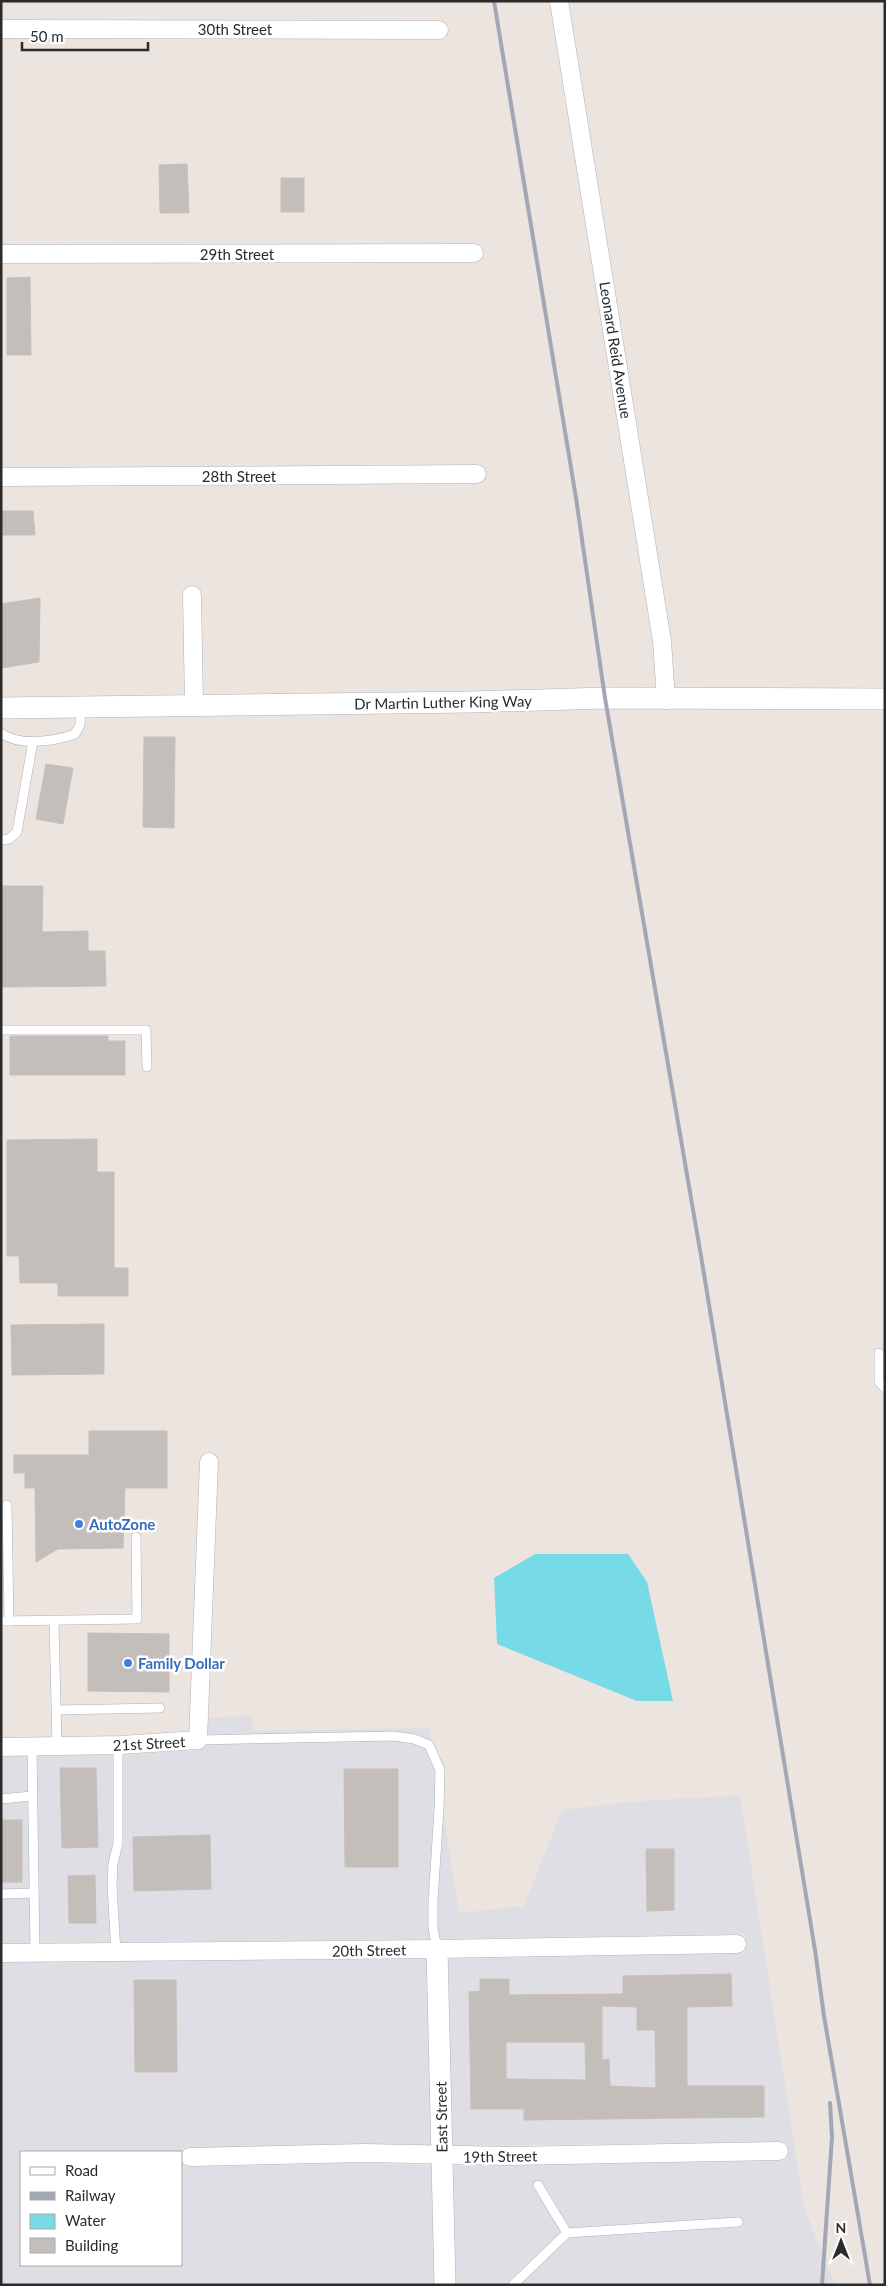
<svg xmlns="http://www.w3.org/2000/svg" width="886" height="2286" font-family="Lato,sans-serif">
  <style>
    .industrial { fill: #dfdee5; fill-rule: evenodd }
    .water { fill: #77dbe7 }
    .building { fill: #c4beba; stroke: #c7bfb8; fill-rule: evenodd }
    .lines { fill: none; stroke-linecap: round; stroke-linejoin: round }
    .service-casing { stroke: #aeb2bb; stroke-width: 10 }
    .minor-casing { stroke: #aeb2bb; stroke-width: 19 }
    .tertiary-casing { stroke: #aeb2bb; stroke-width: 22 }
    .service { stroke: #fff; stroke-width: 9 }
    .minor { stroke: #fff; stroke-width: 18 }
    .tertiary { stroke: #fff; stroke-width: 21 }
    .rail { stroke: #a1a7b4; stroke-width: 4 }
    .shop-dot { fill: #3f7fe0; stroke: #fff; stroke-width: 2 }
    .labels { text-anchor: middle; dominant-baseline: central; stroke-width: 5; stroke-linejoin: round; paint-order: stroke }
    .street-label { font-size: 15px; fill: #2b2b2b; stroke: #fff }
    .shop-label { font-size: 15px; font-weight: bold; fill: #366cbe; stroke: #fff; text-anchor: start }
  </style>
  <rect width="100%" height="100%" fill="#ece4de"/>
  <g class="industrial">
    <path d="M252 1715 253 1731 430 1728 459 1913 524 1906 562 1810 628 1802 740 1795 804 2208 835 2285H454L451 2166 787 2161 788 2142 451 2146 446 1959 745 1953V1934L437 1939 1 1943V1756L120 1755 198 1750 207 1740 208 1718Z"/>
    <path d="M429 1959 433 2146 365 2144 181 2148 182 2167 365 2163 434 2166 437 2285H1V1962ZM21 2152H181V2265H21Z"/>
  </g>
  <path class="water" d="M535 1554H628L647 1582 673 1701H637L497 1644 494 1578Z"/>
  <g class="building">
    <path d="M187 164 189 213H160L159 165Z"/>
    <rect x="281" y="178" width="23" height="34"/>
    <path d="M30 277 31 355H7V278Z"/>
    <path d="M1 511H33L35 535H1Z"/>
    <path d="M40 598 39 662 1 668V604Z"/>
    <path d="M144 737H175L174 828 143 827Z"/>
    <path d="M46 764 73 768 63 824 36 819Z"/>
    <path d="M1 886H43L42 932 88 931V951H105L106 986 1 987Z"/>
    <path d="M10 1036H108V1041H125V1075H10Z"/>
    <path d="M97 1139V1172H114V1268H128V1296H58V1283H20L19 1256H7V1140Z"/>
    <path d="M104 1324V1374L12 1375 11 1325Z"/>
    <path d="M89 1431H167V1488H125L123 1548 58 1549 36 1562 35 1488H25V1473H14V1455H89Z"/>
    <path d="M88 1633 169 1634V1692L88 1691Z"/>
    <path d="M60 1768H96L98 1847 62 1848Z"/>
    <path d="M344 1769H398V1867H345Z"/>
    <rect x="1" y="1820" width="21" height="62"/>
    <path d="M210 1835 211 1889 134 1891 133 1837Z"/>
    <path d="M646 1849H674V1910L647 1911Z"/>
    <path d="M95 1875 96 1923H69L68 1876Z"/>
    <path d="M731 1974 732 2006 687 2007V2086H764V2117L524 2120V2109H471L469 1992 480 1991V1979H509V1995L623 1994V1976ZM602 2006 637 2007V2030H655L656 2088 610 2086 609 2059 602 2060ZM506 2042H585L586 2080 506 2079Z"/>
    <path d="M134 1980H176L177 2072H135Z"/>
  </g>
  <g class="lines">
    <defs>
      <g id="service">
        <path d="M1 733C20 747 55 741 75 734L80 725 81 707"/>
        <path d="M1 840 9 839 17 832 33 741"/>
        <path d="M1 1030H146L147 1067"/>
        <path d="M879 1353V1382L885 1388"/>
        <path d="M7 1505 9 1621"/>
        <path d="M1 1621 137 1619 136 1537"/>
        <path d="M54 1621 57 1747"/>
        <path d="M57 1710 160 1708"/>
        <path d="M198 1740 394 1736 414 1739 429 1745 440 1770 439 1809 433 1901V1928L437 1949"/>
        <path d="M32 1747 35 1952"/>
        <path d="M1 1799 32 1796"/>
        <path d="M1 1894 34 1893"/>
        <path d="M116 1953 112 1885 113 1864 118 1843V1745"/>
        <path d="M538 2185 567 2233"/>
        <path d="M513 2285 567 2233 738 2222"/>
      </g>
      <g id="minor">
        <path d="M559 1 662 641 666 700"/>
        <path d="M1 29 439 30"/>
        <path d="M1 254 474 253"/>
        <path d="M1 477 477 474"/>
        <path d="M192 595 194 705"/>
        <path d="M1 1747 120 1745 198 1740 209 1462"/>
        <path d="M1 1953 437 1949 737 1944"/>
        <path d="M190 2157 365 2153 510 2156 779 2151"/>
      </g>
      <g id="tertiary">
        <path d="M1 708 471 702 605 698 885 699"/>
        <path d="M437 1949 445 2285"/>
      </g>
    </defs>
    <use href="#service" class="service-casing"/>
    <use href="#minor" class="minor-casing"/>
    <use href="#tertiary" class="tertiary-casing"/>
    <use href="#service" class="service"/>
    <use href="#minor" class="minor"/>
    <use href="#tertiary" class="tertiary"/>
    <g class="rail">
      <path d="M494 1 576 498 605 698 701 1256 815 1950 824 2016 870 2285"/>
      <path d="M822 2285 832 2137 830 2103"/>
    </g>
  </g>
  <g class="shop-dot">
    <circle cx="79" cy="1524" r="5"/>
    <circle cx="128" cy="1663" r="5"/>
  </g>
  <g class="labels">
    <g class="street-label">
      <text x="235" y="29">30th Street</text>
      <text x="237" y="254">29th Street</text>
      <text transform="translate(616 350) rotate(81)">Leonard Reid Avenue</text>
      <text x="239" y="476">28th Street</text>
      <text transform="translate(443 702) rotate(-1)">Dr Martin Luther King Way</text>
      <text transform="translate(149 1743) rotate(-3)">21st Street</text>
      <text transform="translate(369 1950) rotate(-1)">20th Street</text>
      <text transform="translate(441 2117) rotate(-91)">East Street</text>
      <text transform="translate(500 2156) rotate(-1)">19th Street</text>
    </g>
    <g class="shop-label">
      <text x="89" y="1524">AutoZone</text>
      <text x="138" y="1663">Family Dollar</text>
    </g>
  </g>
  <rect width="886" height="2286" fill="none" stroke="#2b2b2b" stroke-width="5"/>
  <rect x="20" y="2151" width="162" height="115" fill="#ffffff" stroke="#aaaaaa"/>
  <rect x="30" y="2167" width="25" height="8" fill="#ffffff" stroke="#aaaaaa"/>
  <text x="65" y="2176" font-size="15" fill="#2b2b2b">Road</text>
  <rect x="30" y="2192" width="25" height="8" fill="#a1a7b4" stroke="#aaaaaa"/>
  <text x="65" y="2201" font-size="15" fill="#2b2b2b">Railway</text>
  <rect x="30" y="2214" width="25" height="15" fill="#77dbe7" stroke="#aaaaaa"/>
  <text x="65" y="2226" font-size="15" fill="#2b2b2b">Water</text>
  <rect x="30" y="2238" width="25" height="15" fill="#c4beba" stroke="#aaaaaa"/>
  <text x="65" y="2251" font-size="15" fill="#2b2b2b">Building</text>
  <g transform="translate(841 2241)" stroke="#ffffff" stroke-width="4" paint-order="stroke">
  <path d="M0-4L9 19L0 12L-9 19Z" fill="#2b2b2b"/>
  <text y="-8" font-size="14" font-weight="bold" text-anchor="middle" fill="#2b2b2b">N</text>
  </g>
  <path d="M22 42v8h126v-8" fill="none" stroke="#2b2b2b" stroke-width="2.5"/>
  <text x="30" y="42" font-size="15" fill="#2b2b2b" stroke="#ffffff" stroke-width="4" paint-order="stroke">50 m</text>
</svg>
